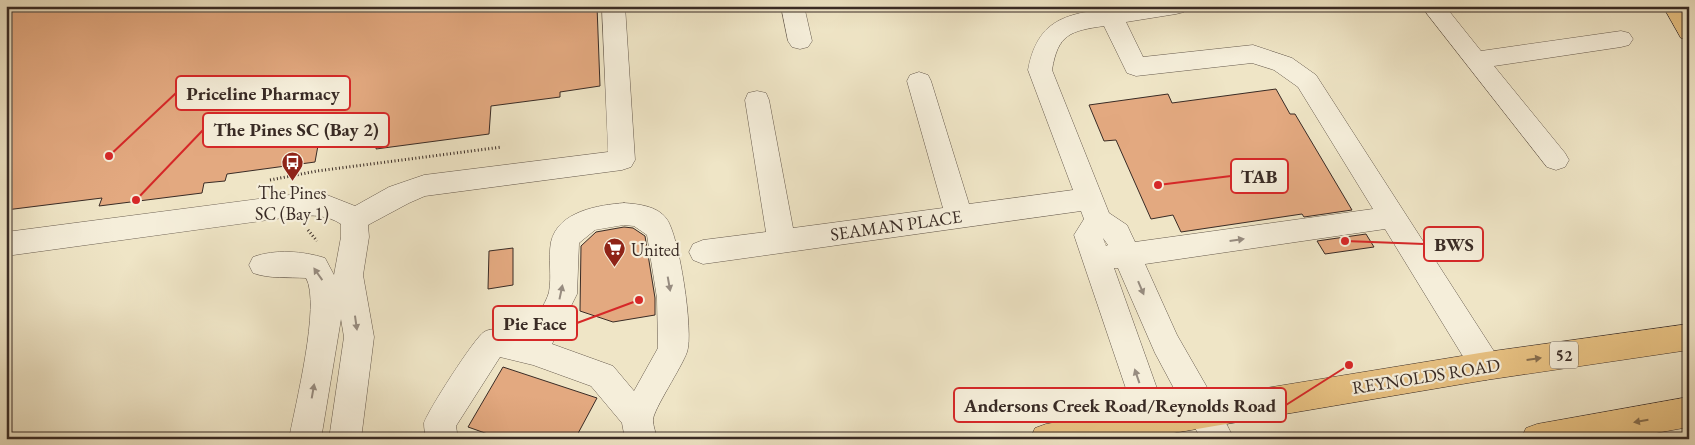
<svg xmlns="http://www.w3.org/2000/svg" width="1695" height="445" font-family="'EB Garamond',serif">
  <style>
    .building { fill: #e3a980; stroke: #392b25 }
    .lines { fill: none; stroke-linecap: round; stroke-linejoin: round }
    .minor-casing { stroke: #665a4d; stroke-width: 1 }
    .major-casing { stroke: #392b25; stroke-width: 1 }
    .path { stroke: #392b25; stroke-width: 3; stroke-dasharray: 1 2.5; stroke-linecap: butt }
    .minor { fill: #f5eeda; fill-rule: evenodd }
    .major { fill: #e8c283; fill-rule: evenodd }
    .oneway { fill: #978c80 }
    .oneway2 { fill: #886f4f }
    .labels { text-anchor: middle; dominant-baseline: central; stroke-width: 4.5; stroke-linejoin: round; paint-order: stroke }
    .shield { fill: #f5eeda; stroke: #71665b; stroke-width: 1 }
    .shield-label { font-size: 16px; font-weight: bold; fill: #392b25 }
    .poi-label { font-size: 18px; fill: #392b25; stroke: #f5eeda }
    .street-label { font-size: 18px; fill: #392b25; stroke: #f5eeda }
    .leader { fill: none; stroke: #d62828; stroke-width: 2 }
    .callout-dot { fill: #d62828; stroke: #f5eeda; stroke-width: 2 }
    .callout { fill: #f5eeda; stroke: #d62828; stroke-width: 2 }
    .callout-label { font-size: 19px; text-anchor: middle; font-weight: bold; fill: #392b25 }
  </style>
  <rect width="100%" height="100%" fill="#efe5c6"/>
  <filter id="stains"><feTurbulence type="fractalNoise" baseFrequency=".004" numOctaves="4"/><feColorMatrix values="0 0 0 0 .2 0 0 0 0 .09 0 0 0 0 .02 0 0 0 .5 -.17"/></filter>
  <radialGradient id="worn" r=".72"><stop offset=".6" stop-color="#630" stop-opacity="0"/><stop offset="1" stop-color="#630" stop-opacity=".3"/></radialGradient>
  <g class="building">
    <path d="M6 6H597L600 86 560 92V97L491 106 489 134 376 149 380 121 321 129 315 162 227 174 225 181 204 183 202 193 99 206 102 198 6 210Z"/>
    <path d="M1276 89 1290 114H1295L1352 210 1304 217 1302 214 1181 232 1173 215 1151 219 1116 140 1104 141 1089 105 1168 94 1172 103Z"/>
    <path d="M624 227 633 228 645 236 655 298V315L613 322 580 311 581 246 596 232Z"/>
    <path d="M1366 234 1374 247 1325 254 1317 241Z"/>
    <path d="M513 248V285L488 289 489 251Z"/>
    <path d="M503 367 597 398 575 439H502L468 427Z"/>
  </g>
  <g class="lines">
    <defs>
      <g id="minor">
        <path d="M602 6H625L635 160 631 167 622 170 425 196 409 203 368 225 369 237 363 275 374 337 361 439H329L344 337 341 319 321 439H289C295 406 321 304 306 278 289 277 269 279 253 273L249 265 253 257C275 249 303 251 325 258L334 275 341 237V224C327 215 313 215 297 216L6 256V232L297 194 327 195 355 206 389 187 424 175 608 152Z"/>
        <path d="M781 6H804L812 41 808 47 800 49 792 47 788 41Z"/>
        <path d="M1126 6H1187L1184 12 1176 14 1126 22 1143 57 1253 45 1292 58 1316 75 1497 356 1501 366 1497 376 1486 380 1475 376 1385 229 1145 264 1177 335 1216 403 1234 439H1201L1155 353 1118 268H1114L1175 439H1143L1074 235 1084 219 1081 211 703 264 693 260 689 252 693 244 703 240 766 232 745 100 748 93 757 91 766 93 769 100 793 228 943 208 907 81 910 75 919 72 928 75 931 81 969 204 1073 190 1028 70C1039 11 1076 14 1126 6ZM1104 26 1127 73 1136 76 1252 63 1274 70 1298 87 1373 209 1135 242 1127 225 1109 213 1052 70C1058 34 1070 31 1104 26ZM1103 238 1108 245 1106 246Z"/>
        <path d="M1421 6H1445L1481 51 1621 31 1629 33 1633 39 1629 45 1621 47 1494 66 1565 153 1569 160 1565 167 1556 170 1547 167Z"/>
        <path d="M624 203C638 204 657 206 666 218 679 233 694 333 687 352 682 367 653 410 653 420 653 426 656 433 657 439H625L622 423 591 386 533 365 500 357 456 426 458 439H426C425 434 424 428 424 423 427 412 475 337 484 332 495 325 513 333 525 336 532 324 546 304 549 292 552 276 548 258 551 242 558 211 599 205 624 203ZM624 225 634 226 647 235 657 298 658 348 634 391 613 366 552 344 577 294 579 243 595 230Z"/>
      </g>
      <g id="major">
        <path d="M1663 6H1686L1689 12V40L1681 38Z"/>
        <path d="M1689 324V350L1486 380 1138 439H1030L1035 428 1046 424 1486 352Z"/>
        <path d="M1689 397V427L1623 439H1521L1526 428 1537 424Z"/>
      </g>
    </defs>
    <use href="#minor" class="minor-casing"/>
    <use href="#major" class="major-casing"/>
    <g class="path">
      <path d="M270 180 317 171 502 147"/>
      <path d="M308 230 317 241"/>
    </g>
    <use href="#minor" class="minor"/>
    <use href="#major" class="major"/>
  </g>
  <defs><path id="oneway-solid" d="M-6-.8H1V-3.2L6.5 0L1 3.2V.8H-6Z" transform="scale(1.25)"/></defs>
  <g class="oneway">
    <use href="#oneway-solid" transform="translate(1237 240) rotate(-8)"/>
    <use href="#oneway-solid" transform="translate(318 274) rotate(-125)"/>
    <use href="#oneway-solid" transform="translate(669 284) rotate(80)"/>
    <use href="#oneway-solid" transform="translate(1141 288) rotate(67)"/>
    <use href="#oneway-solid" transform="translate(561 292) rotate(-78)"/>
    <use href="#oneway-solid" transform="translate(356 323) rotate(82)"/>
    <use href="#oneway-solid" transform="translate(1137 376) rotate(-109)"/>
    <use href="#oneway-solid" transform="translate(313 391) rotate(-80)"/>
  </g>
  <g class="oneway2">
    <use href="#oneway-solid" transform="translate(1534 359) rotate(-8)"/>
    <use href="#oneway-solid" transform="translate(1641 421) rotate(170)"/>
  </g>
  <defs>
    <symbol id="bus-pin" viewBox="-11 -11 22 30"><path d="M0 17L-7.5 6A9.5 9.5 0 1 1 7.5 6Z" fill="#8f2418" stroke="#f5eeda"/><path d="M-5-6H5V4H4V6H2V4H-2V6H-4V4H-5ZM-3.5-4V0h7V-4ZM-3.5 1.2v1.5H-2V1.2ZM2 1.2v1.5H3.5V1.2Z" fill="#fff"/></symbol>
    <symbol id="supermarket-pin" viewBox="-11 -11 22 30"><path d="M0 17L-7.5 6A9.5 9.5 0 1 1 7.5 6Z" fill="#8f2418" stroke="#f5eeda"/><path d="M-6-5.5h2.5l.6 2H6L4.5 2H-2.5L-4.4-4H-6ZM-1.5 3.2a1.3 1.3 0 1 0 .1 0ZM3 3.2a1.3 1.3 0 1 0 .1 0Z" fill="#fff"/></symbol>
  </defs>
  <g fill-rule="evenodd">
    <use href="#bus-pin" x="280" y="150" width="25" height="34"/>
    <use href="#supermarket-pin" x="602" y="236" width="25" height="34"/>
  </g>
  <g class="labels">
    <rect class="shield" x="1550" y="341.5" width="28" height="27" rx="4"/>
    <g class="shield-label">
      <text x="1564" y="355">52</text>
    </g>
    <g class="poi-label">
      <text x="292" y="192">The Pines<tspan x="292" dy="21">SC (Bay 1)</tspan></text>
      <text x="631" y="249" text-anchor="start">United</text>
    </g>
    <g class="street-label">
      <text transform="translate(896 225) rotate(-8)">SEAMAN PLACE</text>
      <text transform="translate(1426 376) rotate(-9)">REYNOLDS ROAD</text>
    </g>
  </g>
  <path class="leader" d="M109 156L176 93M136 200L203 130M1158 185L1231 176M1345 241L1424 244M639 300L577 323M1349 365L1286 405"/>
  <g class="callout-dot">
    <circle cx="109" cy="156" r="5"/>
    <circle cx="136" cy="200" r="5"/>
    <circle cx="1158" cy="185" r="5"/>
    <circle cx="1345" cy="241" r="5"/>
    <circle cx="639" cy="300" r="5"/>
    <circle cx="1349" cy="365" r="5"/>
  </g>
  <g class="callout">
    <rect x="176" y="76" width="174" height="34" rx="5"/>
    <rect x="203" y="113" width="186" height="34" rx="5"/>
    <rect x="1231" y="159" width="57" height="34" rx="5"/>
    <rect x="1424" y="227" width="59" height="34" rx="5"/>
    <rect x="493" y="306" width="84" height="34" rx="5"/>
    <rect x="954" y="388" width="332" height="34" rx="5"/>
  </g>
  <g class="callout-label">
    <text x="263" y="100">Priceline Pharmacy</text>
    <text x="296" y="136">The Pines SC (Bay 2)</text>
    <text x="1259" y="183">TAB</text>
    <text x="1454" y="251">BWS</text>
    <text x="535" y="330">Pie Face</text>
    <text x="1120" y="412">Andersons Creek Road/Reynolds Road</text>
  </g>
  <rect width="1695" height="445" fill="none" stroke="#efe5c6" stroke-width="25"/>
  <rect x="8" y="8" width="1680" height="430" fill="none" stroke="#392b25" stroke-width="2.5"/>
  <rect x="12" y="12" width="1670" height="420" fill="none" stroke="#392b25"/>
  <rect width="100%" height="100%" filter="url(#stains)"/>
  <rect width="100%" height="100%" fill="url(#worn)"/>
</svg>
